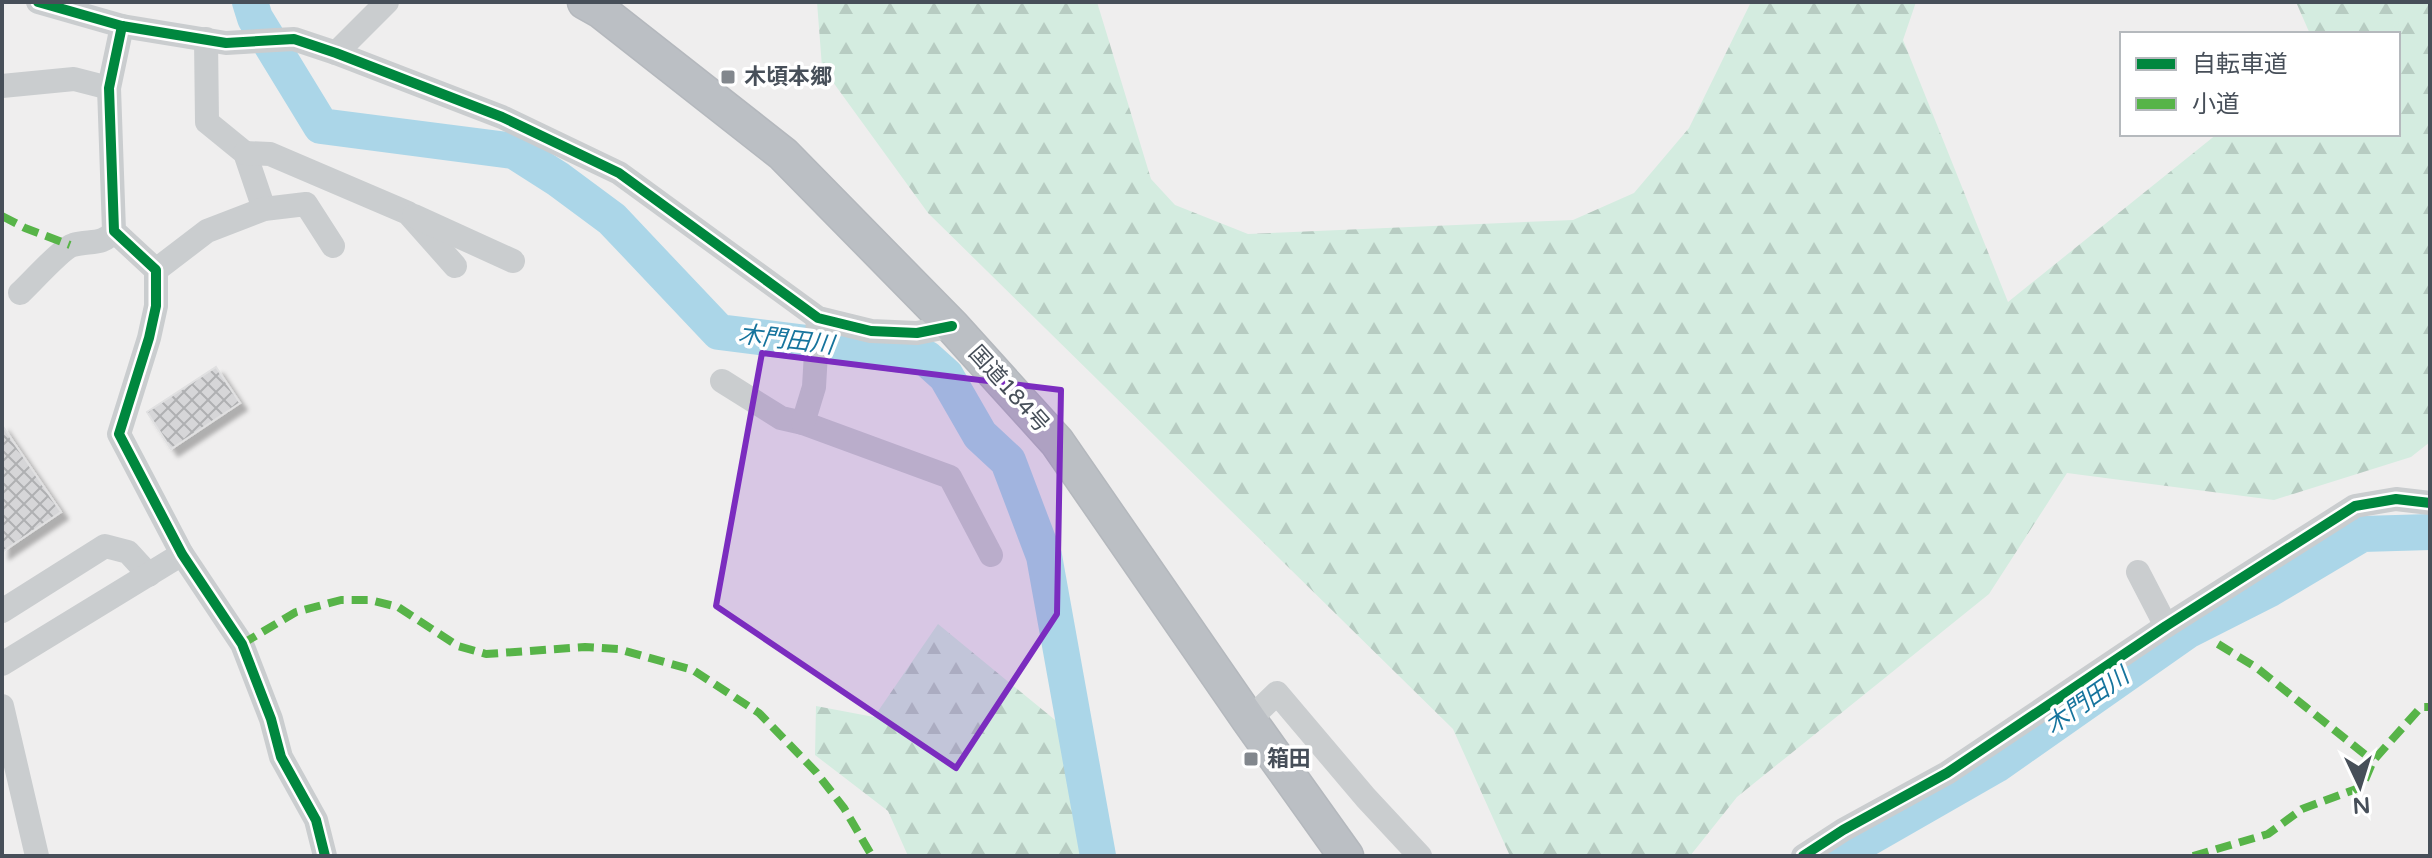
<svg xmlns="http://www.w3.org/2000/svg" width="2432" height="858" font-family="'Varela Round','Noto Sans JP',sans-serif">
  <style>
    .forest { fill: url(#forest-firs) }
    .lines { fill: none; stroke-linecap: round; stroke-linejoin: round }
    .river { stroke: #abd6e8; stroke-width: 36 }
    .building { fill: url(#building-cross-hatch); stroke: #e0e0e1; stroke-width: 2; filter: url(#shadow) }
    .highway-casing { stroke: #b4b8bd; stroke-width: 37 }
    .minor { stroke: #cacdcf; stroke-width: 24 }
    .highway { stroke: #bbbfc4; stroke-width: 34 }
    .quiet { stroke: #57b448; stroke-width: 8; stroke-dasharray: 16 8; stroke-linecap: butt }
    .cycleway-casing { stroke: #fff; stroke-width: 15 }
    .cycleway { stroke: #00873e; stroke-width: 10 }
    .marked { fill: #7b2cbf; fill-opacity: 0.2; stroke: #7b2cbf; stroke-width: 6; stroke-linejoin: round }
    .poi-dot { fill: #82878d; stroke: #fff; stroke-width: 3 }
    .labels { text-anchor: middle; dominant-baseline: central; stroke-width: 7; stroke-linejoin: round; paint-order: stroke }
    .poi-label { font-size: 22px; font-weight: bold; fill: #474f59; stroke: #fff; text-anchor: start }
    .street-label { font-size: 22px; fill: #474f59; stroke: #fff }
    .water-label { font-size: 24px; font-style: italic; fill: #16749d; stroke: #fff }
  </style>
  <defs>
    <pattern id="forest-firs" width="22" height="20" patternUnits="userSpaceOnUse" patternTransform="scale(2)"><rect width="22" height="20" fill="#d4ece0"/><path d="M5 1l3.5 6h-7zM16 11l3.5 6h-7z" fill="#b7ccc2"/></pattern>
    <pattern id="building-cross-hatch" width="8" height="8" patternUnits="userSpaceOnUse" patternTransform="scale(2)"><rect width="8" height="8" fill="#d6d6d8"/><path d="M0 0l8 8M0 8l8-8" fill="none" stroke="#afb0b2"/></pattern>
    <filter id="shadow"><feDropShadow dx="7" dy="7" stdDeviation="2" flood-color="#0004"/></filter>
  </defs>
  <rect width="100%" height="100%" fill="#efeeee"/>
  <g class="forest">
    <path d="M817 2H1097L1151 179 1175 205 1248 234 1573 220 1634 193 1689 128 1751 2H1916L1903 40 2008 302 2217 134H2398V34H2310L2296 2H2430V442L2411 457 2274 500 2067 473 1989 594 1737 797 1690 856H1510L1453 729 928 213 822 67Z"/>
    <path d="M938 624 1066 729 1086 856H908L888 811 815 755 816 706 874 717Z"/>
  </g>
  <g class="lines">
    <g class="river">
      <path d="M250 2 255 18 321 126 514 151 558 179 612 219 719 332 926 358 946 376 980 435 1008 461 1044 556 1098 856"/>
      <path d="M1837 856 1996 765 2187 631 2268 590 2362 534 2430 532"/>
    </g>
  </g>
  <g class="building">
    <path d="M216 367 240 403 171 449 147 412Z"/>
    <path d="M2 425 61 512 2 552Z"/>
  </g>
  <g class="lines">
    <defs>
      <path id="highway" d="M585 2 601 11 783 154 952 326 1057 442 1249 720 1346 856"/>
    </defs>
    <use href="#highway" class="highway-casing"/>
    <g class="minor">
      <path d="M38 2 122 26 226 43 294 39 336 53 502 117 619 173 818 318 871 331 917 333 952 326"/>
      <path d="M122 26 109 88 114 231 156 270V306L149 338 119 434 182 554 242 644 271 719 281 757 316 820 325 856"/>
      <path d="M206 39 207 122 245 153 264 209"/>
      <path d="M336 53 387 2"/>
      <path d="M2 86 74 79 109 88"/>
      <path d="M245 153 270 154 408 213 455 266"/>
      <path d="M414 216 513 261"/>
      <path d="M156 270 207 231 264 209 306 204 333 246"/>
      <path d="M20 293C31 283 62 248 73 245 89 240 103 246 114 231"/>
      <path d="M722 381 781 418 803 423 950 477 991 555"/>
      <path d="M803 423 814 387 818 318"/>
      <path d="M2138 572 2166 626"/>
      <path d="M2 611 105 546 128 552 149 575"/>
      <path d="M2 664 182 554"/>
      <path d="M2 706 37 856"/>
      <path d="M1249 720 1277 693 1366 798 1420 856"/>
      <path d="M1803 856 1843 830 1947 773 2166 626 2355 506 2396 499 2430 503"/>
    </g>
    <use href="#highway" class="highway"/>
    <g class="quiet">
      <path d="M2 216 25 228 70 245"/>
      <path d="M242 644 296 612 341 600H370L398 607 458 646 486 654 585 647 618 649 693 670 759 713 816 772 844 808 872 856"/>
      <path d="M2218 644 2257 668 2373 761"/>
      <path d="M2193 856 2268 834 2302 809 2362 787 2373 761 2421 707H2430"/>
    </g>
    <defs>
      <g id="cycleway">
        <path d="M38 2 122 26 226 43 294 39 336 53 502 117 619 173 818 318 871 331 917 333 952 326"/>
        <path d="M122 26 109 88 114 231 156 270V306L149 338 119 434 182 554 242 644 271 719 281 757 316 820 325 856"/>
        <path d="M1803 856 1843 830 1947 773 2166 626 2355 506 2396 499 2430 503"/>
      </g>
    </defs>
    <use href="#cycleway" class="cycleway-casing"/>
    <use href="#cycleway" class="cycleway"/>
  </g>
  <path class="marked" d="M762 353 1061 390 1057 614 956 768 716 606Z"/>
  <g class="poi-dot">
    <rect x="720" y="69" width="16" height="16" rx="4"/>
    <rect x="1243" y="751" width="16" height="16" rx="4"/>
  </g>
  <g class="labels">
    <g class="poi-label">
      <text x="744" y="77">木頃本郷</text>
      <text x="1267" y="759">箱田</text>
    </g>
    <g class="street-label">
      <text transform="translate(1009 389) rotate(48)">国道184号</text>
    </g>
    <g class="water-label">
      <text transform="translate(786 340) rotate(7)">木門田川</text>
      <text transform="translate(2087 701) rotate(-35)">木門田川</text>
    </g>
  </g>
  <rect width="2432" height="858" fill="none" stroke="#474f59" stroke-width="8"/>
  <rect x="2120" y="32" width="280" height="104" fill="#ffffff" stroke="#b5b9bd" stroke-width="2"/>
  <rect x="2136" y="58" width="40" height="12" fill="#00873e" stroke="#b5b9bd" stroke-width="2"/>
  <text x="2192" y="72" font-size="24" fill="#474f59">自転車道</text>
  <rect x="2136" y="98" width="40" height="12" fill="#57b448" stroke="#b5b9bd" stroke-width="2"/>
  <text x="2192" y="112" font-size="24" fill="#474f59">小道</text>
  <g transform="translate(2360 786) rotate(176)" stroke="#ffffff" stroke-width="6" paint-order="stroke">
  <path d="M0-6L14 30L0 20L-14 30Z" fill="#474f59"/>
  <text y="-12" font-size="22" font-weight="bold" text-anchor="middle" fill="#474f59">N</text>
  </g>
</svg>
